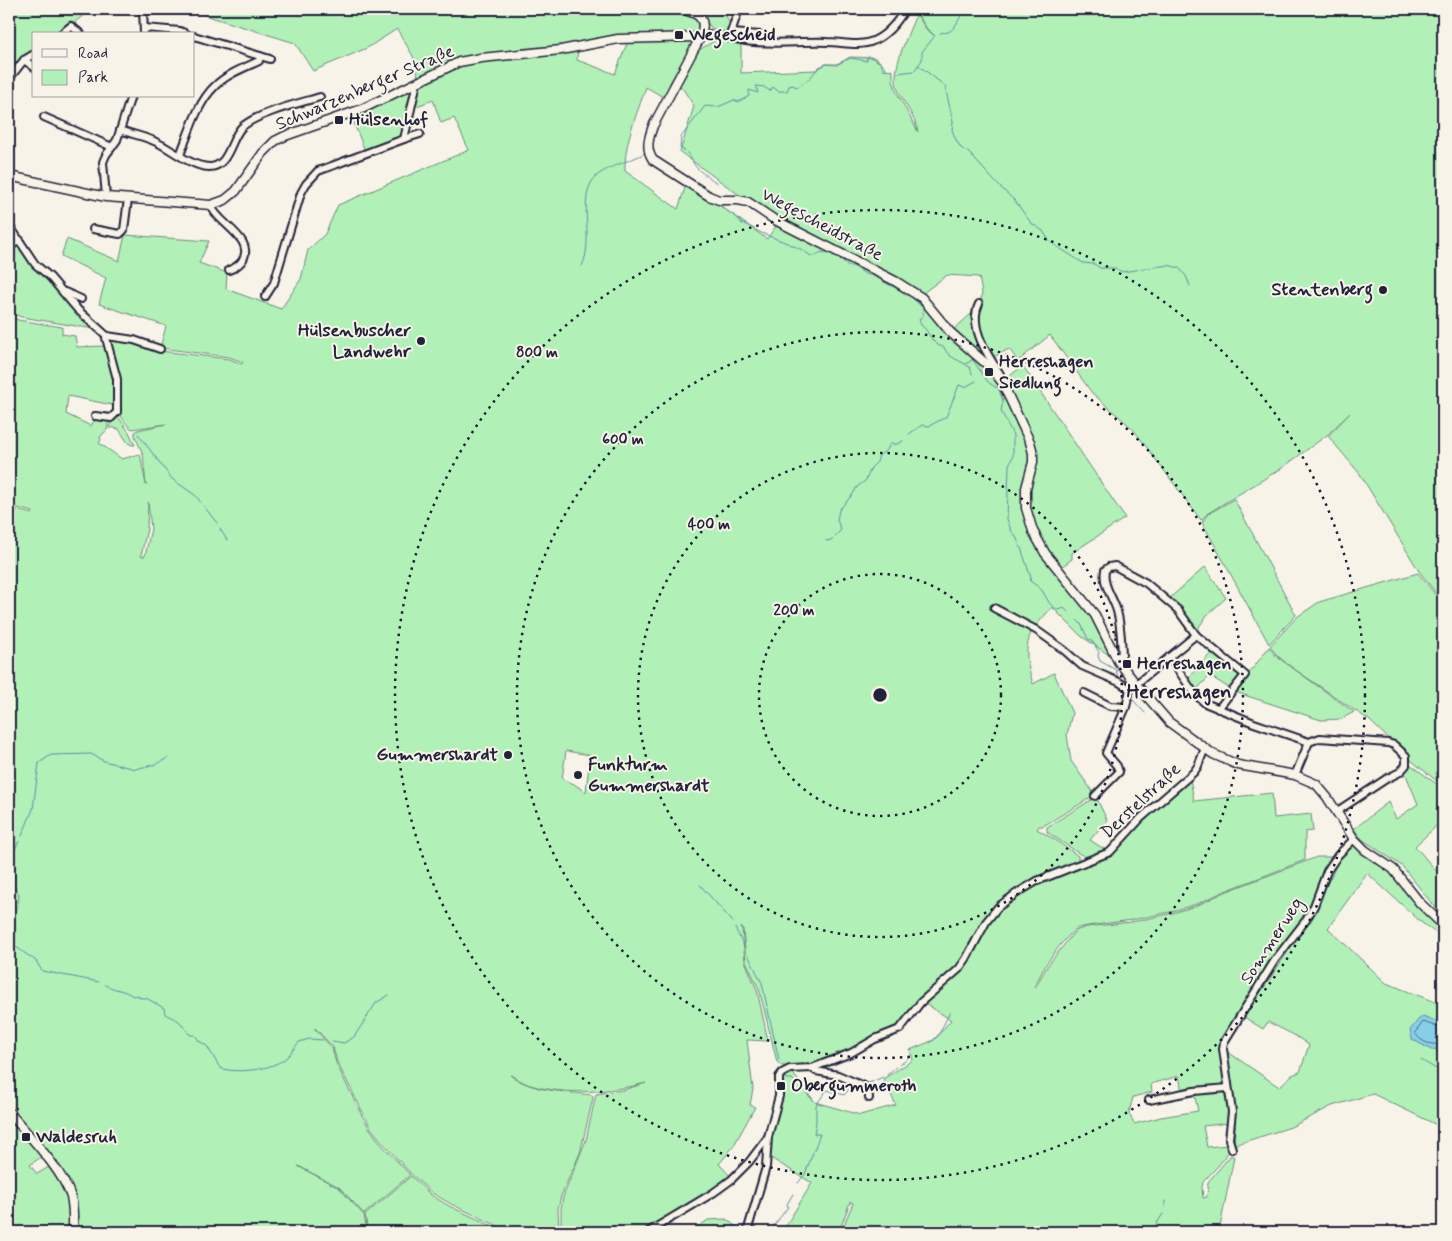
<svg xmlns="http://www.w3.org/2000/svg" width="1452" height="1241" font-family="Mynerve,sans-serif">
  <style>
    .green { fill: #b1f1b8; stroke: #6a8a7a; fill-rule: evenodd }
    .water { fill: #87cfe8; stroke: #5f8aa3 }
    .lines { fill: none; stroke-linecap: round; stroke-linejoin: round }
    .shore { stroke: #4a6780; stroke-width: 1 }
    .stream { stroke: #5f8aa3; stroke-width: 1 }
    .minor-casing { stroke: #22223b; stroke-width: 10 }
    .major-casing { stroke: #22223b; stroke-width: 11 }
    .minor { stroke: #f7f3e8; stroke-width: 6 }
    .major { stroke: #f7f3e8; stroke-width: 8 }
    .ring { fill: none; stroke: #22223b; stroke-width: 2.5; stroke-dasharray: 2.5 5 }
    .poi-dot { fill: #22223b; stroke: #f7f3e8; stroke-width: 2 }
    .labels { text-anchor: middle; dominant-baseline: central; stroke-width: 4; stroke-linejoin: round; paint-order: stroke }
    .poi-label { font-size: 18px; font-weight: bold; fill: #22223b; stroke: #f7f3e8; text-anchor: start }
    .street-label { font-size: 18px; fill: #22223b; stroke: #f7f3e8 }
    .quarter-label { font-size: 20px; font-weight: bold; fill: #22223b; stroke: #f7f3e8 }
    .centre { fill: #22223b; stroke: #f7f3e8; stroke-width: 2.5 }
    .ring-label { font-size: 15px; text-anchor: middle; font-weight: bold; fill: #22223b; stroke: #f7f3e8; stroke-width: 4; stroke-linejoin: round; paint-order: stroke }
  </style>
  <rect width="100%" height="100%" fill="#f7f3e8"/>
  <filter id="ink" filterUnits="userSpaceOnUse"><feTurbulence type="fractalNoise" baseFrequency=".02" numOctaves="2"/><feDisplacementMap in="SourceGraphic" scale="10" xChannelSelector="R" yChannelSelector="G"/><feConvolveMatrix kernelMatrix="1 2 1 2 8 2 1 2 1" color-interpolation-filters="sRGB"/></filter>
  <g filter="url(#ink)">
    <g class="green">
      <path d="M9 9H86L85 14 60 34H34V52L9 76Z"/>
      <path d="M185 9H677L693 15 701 25V29L695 34 618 37 578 45 577 60 615 74 628 41 689 39 692 41 693 45 671 81 665 98 646 87C637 114 624 142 625 171L678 209 686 185 709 198 767 239 778 223 896 283 917 297 948 334 961 347 980 361 999 380 1004 389 1030 448V466L1024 488 1023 507 1032 533 1055 570 1093 615 1115 659 1081 636 1052 607 1034 628 1011 615 995 609 1033 628C1023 649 1027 663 1033 684L1054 673 1072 713 1067 735 1071 761 1095 795 1043 826H1039L1037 829 1057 841 1078 856V862L1068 867 1037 879 1017 889 995 907 984 922 965 957 922 998 903 1023 850 1051 814 1066H782L777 1062 759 989 746 961 743 929 740 927 742 930 745 961 757 990 768 1041 747 1040 753 1089 750 1105 755 1107 733 1147 719 1164 732 1178 713 1192 645 1232H561V1209L563 1197 586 1140 596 1094 623 1090 646 1083C610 1092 567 1096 530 1085 523 1083 517 1078 510 1075 533 1092 563 1091 592 1095L593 1098 580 1153 561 1196 558 1209 559 1232H511L451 1204 432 1193 411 1174 383 1143 371 1128 337 1062 333 1047 315 1028V1029L332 1048 336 1063 360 1112 370 1129 382 1145 410 1175 364 1214 339 1187 298 1166 339 1188 364 1215 366 1226 364 1232H9V508L32 514 33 512 9 506V315L18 320 62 327V334L75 336 77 347 106 346 116 383 117 406 68 396 66 414 91 426 93 422 98 419H109L107 430 100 437 101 440 99 443 122 459 140 454 146 485 143 454 135 436V432L138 430 166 424 132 429C127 426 120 416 119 410 117 401 120 392 119 383 117 367 108 353 111 337L134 341 160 351 229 359 242 364 243 362 229 357 160 348 166 326 99 304 106 278 61 256 67 239 119 261 125 235 209 241 199 263 227 273 226 289 281 309 301 279 308 250 325 234 338 205 469 150 454 118 441 123 433 100 414 107C416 94 419 81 417 67 417 60 401 37 397 29L367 48 313 71 295 43ZM148 502 151 529 145 556H141L147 529ZM566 751 590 755 586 792 574 784 562 779ZM41 1157 49 1167 37 1174 30 1165Z"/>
      <path d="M689 9H715L718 15 724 12 731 26 729 32 725 35C710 32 712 26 703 18 699 14 694 12 689 9Z"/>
      <path d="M914 9H1443V602L1419 571 1360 474 1328 436 1350 413 1327 435 1282 468 1208 513 1201 520 1133 429 1092 393 1050 335 1018 361 1009 349 992 358V367L952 331 980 306 982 293 979 277 947 275 919 296 742 197 680 152 694 106 683 89 678 85 696 52 717 39 741 42V73L816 70 826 64 837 65 850 57 876 58 888 70 893 71V80L896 91 918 132C915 116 904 104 898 90 890 71 907 38 914 19L917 15 927 30 935 36 927 29Z"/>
      <path d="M414 87 402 137 365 151 351 116Z"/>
      <path d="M20 241 62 294 94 329 22 317 9 313V244Z"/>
      <path d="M1023 366 1125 518 1072 553V559L1060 568 1048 552 1037 531 1029 506V490L1035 464 1004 380Z"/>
      <path d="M117 415 129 432 135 445H132L128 443 118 428 116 429 113 427 110 429 109 427 113 419Z"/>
      <path d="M1234 499 1296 615 1269 644 1202 522 1208 514Z"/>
      <path d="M1205 567 1226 598 1207 615 1195 633 1172 601 1171 597Z"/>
      <path d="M1418 573 1443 604V786L1412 761 1369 720 1287 664 1277 655 1270 646 1297 617 1319 602Z"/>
      <path d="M1269 647 1276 656 1287 664 1354 712 1341 719 1321 720 1235 692Z"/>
      <path d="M1212 652 1243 675 1232 690 1210 676 1195 691 1187 680Z"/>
      <path d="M1410 764 1443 789V820L1415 846 1443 879V915L1430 901 1402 866 1362 839 1354 829 1388 802 1396 819 1418 804 1404 770Z"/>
      <path d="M1190 779 1194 801 1272 793 1274 818 1311 814 1313 831 1305 832V860L1225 891 1199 903 1174 911 1132 920 1087 926 1075 929 1061 944 1046 964 1034 987 1036 986 1048 965 1075 931 1087 927 1132 922 1173 913 1198 905 1225 892 1317 857H1336L1309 912 1220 1046 1225 1087 1182 1091 1179 1076 1151 1084 1152 1092 1133 1097 1129 1113 1134 1124 1161 1117 1198 1111 1194 1093 1226 1090 1230 1113 1229 1123 1203 1126 1207 1147 1229 1145 1230 1150 1218 1166 1203 1182 1202 1188 1203 1198 1207 1197 1208 1182 1231 1155 1234 1157 1219 1232H841L853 1203 850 1202 839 1232H782L812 1183 769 1157 771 1133 781 1078 785 1073 791 1071 815 1102 860 1115 896 1105 883 1079 913 1060 910 1050 934 1040 951 1020 923 1002 960 969 990 920 1001 907 1038 883 1111 853 1146 816Z"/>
      <path d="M1096 797 1107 820 1090 840 1107 851 1087 857 1080 854 1047 832V827Z"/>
      <path d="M1353 843 1393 872 1443 928V938L1422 923 1367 873 1328 928 1386 983 1443 1005V1128L1373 1094 1332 1106 1291 1127 1234 1145 1236 1110 1225 1050 1279 1087 1292 1075 1300 1072 1309 1045 1294 1035 1268 1022 1263 1029 1244 1017 1311 917 1340 858Z"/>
      <path d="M411 1176 431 1195 449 1206 499 1229 497 1232H365L367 1226 365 1215Z"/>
      <path d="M726 1219 743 1232H691L708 1220Z"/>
    </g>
    <path class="water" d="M1423 1016 1443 1024V1048L1431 1050 1412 1039 1410 1030 1419 1019Z"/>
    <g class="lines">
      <path class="shore" d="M1443 1029 1423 1022 1415 1033C1422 1044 1432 1045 1443 1044"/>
      <g class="stream">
        <path d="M281 12 282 9"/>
        <path d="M940 33C943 32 946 33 948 32 957 29 959 15 966 9"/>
        <path d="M918 65 945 86 953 122 952 130 956 140 961 148 969 153 998 185 1015 201 1031 223 1043 231 1050 242 1083 263 1094 264 1100 268H1115L1122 272 1168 265 1179 268 1186 276 1190 286"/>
        <path d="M898 73 914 71 922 60V52L934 37"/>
        <path d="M717 183C712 179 700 172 697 168 690 160 691 153 680 148L681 137 705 106 718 107 734 100 738 102 749 96V90L758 93 756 86 764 87 770 91 773 87 778 91H787L789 86 792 85 797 87 810 78 819 67 826 64H836L851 58 867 61V57L869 56 881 63 883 69 892 70"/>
        <path d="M720 204C726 213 737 214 742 224 750 225 756 231 764 234 780 241 797 245 811 256H815L821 252 829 254"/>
        <path d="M833 257 842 260 848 266H853L865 274 879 277 884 282 908 294 923 308V316L919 319 921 325C930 331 931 346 944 347 947 357 957 359 965 364L971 361 972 359 988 382 995 387H998L1003 401 1001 411 1013 435V456L1009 465 1007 519 1011 530 1016 537 1021 548 1031 578 1030 581C1034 584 1040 587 1043 592 1048 600 1049 606 1059 610L1064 608 1068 612"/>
        <path d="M582 266C596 238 574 192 599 174 614 164 631 161 645 153"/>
        <path d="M966 365 970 367 972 374"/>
        <path d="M138 434 172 479 195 495 217 523"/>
        <path d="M909 434 922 425 929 426 946 417 959 385 965 387 976 381"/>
        <path d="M220 529 227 540"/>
        <path d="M826 541 831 540 841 530 837 520 839 510 853 494 857 487 866 480 871 468 877 462 879 455 887 450 890 444H897L903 441"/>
        <path d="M1077 620 1081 624 1088 639 1092 641 1099 652 1098 656 1100 661 1116 670 1118 678"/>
        <path d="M1121 686 1126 693"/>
        <path d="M1131 698 1145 713"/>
        <path d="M22 836 33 809 39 763 51 755 91 754 104 761 135 769 156 764 168 758"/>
        <path d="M700 885 733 922"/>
        <path d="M9 914 18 907 19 894 14 886V852L19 841"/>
        <path d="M735 928 743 944"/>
        <path d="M9 942 36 961 42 971 99 982"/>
        <path d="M748 955 762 983 779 1060"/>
        <path d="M105 985C115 990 125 990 133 996L138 995 140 998H146L164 1008 165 1014 179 1021 190 1035H195L199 1041 207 1046 220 1068C237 1074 273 1070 287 1057 291 1053 295 1047 299 1042L309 1039 323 1040"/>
        <path d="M332 1041 344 1043 354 1037 376 1003 389 995"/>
        <path d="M930 1043 938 1036 950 1012"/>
        <path d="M1421 1060 1443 1073"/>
        <path d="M899 1064 904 1062 909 1057"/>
        <path d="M786 1074 787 1079H792L816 1103"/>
        <path d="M887 1075 896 1067"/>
        <path d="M869 1083 883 1077"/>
        <path d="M798 1183 805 1174 820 1134H814L816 1122V1105L827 1090 844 1095 848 1091V1087L853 1086"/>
        <path d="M1165 1207V1201"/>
        <path d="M1129 1230 1134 1232"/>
        <path d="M769 1232 788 1207 787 1204 793 1194"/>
        <path d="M1149 1232 1150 1229 1155 1226 1163 1214"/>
      </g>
      <defs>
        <g id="minor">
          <path d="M143 9 144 34"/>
          <path d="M144 28 180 31 187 34"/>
          <path d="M731 33 761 35"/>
          <path d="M61 34 71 26 81 34"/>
          <path d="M194 36 270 59"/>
          <path d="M701 36C715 32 732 39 746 41 774 45 800 41 827 42 842 42 859 47 873 41 887 35 898 21 905 9"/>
          <path d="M729 38 739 9"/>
          <path d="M24 60 34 67"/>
          <path d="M9 79 24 60 34 54"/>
          <path d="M44 117 112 147"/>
          <path d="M120 130C131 134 143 136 154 141 171 148 189 166 209 167 229 167 230 140 241 128 254 114 300 103 320 97"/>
          <path d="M404 139 420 134"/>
          <path d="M180 155C189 133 197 103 215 86 227 74 244 68 259 61L260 56"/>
          <path d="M106 197 103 162 106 155 117 140 131 96"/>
          <path d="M211 205C216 223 257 239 242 261 238 266 235 268 229 270"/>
          <path d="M9 225 35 264 50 277 78 310 107 336 134 340 160 349"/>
          <path d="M93 229 120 234 124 230 128 199"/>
          <path d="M9 243 12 245 20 240"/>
          <path d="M65 292 81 299"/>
          <path d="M265 297 274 283 301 193 306 184 318 171 404 139 416 87 415 83"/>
          <path d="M979 304C968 326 988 356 1000 374"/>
          <path d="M95 416 111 418 117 412V379L106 338 107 336"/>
          <path d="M994 608 1036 630 1064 650 1082 666 1119 682 1130 689"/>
          <path d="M1169 657 1194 693 1205 703 1254 723 1309 742 1295 775"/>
          <path d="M1118 661 1122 654C1121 640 1121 625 1117 611 1113 597 1102 585 1105 570L1109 567 1115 566 1146 583 1178 610 1196 635 1245 675 1218 709"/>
          <path d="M1084 693 1110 706 1126 707"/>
          <path d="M1309 742 1320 738 1388 743 1394 745 1406 756V765L1400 772 1386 779 1336 812"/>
          <path d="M1095 796 1119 772 1117 766 1106 753 1126 707 1130 689 1196 635"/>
          <path d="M812 1068 816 1071 838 1075 868 1088 869 1098"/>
          <path d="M1149 1100 1194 1091 1228 1088"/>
          <path d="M1232 1149 1229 1139 1232 1112 1223 1049 1224 1042 1275 960 1306 920 1314 906 1327 871 1338 855 1354 839"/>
          <path d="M648 1232 713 1193 731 1180 749 1162 768 1137"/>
          <path d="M747 1232 766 1167 768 1137 779 1096V1077L782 1073 790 1069 812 1068 851 1053 875 1039 900 1029 921 1002 959 969 966 959 986 922 998 907 1017 893 1037 881 1110 852 1141 818 1194 772 1198 766 1205 748"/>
        </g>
        <g id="major">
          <path d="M682 9C698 14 707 17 701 36L653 126C649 137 645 149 653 160L709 196 719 200H738L748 202 775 220 895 281 922 298 950 332 991 368 1002 382 1030 442 1033 453V462L1026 488V508L1033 531 1045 553 1095 615 1118 661 1136 684 1169 722 1213 754 1238 765 1295 775 1316 784 1327 797 1354 839 1365 850 1393 869 1420 903 1443 925"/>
          <path d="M9 176 106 197 211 205 225 200 236 191 263 153 275 141 285 136 362 109 459 62 481 58 561 50 618 39 696 37 701 36"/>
          <path d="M9 1112C28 1135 62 1169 71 1197 74 1209 73 1220 73 1232"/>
        </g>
      </defs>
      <use href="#minor" class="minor-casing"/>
      <use href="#major" class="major-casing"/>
      <use href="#minor" class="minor"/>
      <use href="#major" class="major"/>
    </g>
  </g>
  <g class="ring">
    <circle cx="880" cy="695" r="121"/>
    <circle cx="880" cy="695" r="242"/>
    <circle cx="880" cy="695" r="363"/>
    <circle cx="880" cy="695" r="485"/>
  </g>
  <g class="poi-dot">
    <rect x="674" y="30" width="10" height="10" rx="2.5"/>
    <rect x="334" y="115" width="10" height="10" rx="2.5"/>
    <circle cx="1383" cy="290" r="5"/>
    <circle cx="421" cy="341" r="5"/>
    <rect x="984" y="367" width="10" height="10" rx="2.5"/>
    <rect x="1122" y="659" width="10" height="10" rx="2.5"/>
    <circle cx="508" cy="755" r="5"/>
    <circle cx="578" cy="775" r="5"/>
    <rect x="776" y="1081" width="10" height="10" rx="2.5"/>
    <rect x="21" y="1132" width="10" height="10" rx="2.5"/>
  </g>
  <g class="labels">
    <g class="poi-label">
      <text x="689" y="35">Wegescheid</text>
      <text x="349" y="120">Hülsenhof</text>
      <text x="1373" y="290" text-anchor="end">Stentenberg</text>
      <text x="411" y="331" text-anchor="end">Hülsenbuscher<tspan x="411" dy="21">Landwehr</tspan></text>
      <text x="999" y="362">Herreshagen<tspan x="999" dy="21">Siedlung</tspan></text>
      <text x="1137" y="664">Herreshagen</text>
      <text x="498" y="755" text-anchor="end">Gummershardt</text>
      <text x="588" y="765">Funkturm<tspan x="588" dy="21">Gummershardt</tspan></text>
      <text x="791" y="1086">Obergummeroth</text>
      <text x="36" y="1137">Waldesruh</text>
    </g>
    <g class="street-label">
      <text transform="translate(365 88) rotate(-23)">Schwarzenberger Straße</text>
      <text transform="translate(822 225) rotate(28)">Wegescheidstraße</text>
      <text transform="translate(1141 801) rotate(-43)">Derstelstraße</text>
      <text transform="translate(1272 941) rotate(-57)">Sommerweg</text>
    </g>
    <g class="quarter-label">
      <text x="1179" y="692">Herreshagen</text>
    </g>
  </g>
  <circle cx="880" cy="695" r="8" class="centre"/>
  <g class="ring-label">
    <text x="537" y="357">800 m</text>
    <text x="623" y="444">600 m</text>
    <text x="709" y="529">400 m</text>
    <text x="794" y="615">200 m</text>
  </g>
  <rect width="1452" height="1241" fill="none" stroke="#f7f3e8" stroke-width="30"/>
  <rect x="15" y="15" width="1422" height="1211" fill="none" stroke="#22223b" stroke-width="2" filter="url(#ink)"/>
  <rect x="32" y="32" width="162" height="65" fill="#f7f3e8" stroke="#a29fa3"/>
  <rect x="42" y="49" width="25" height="8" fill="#f7f3e8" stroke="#a29fa3"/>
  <text x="78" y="58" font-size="15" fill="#22223b">Road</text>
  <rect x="42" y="70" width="25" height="15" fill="#b1f1b8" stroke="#a29fa3"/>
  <text x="78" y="82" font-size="15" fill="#22223b">Park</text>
</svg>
